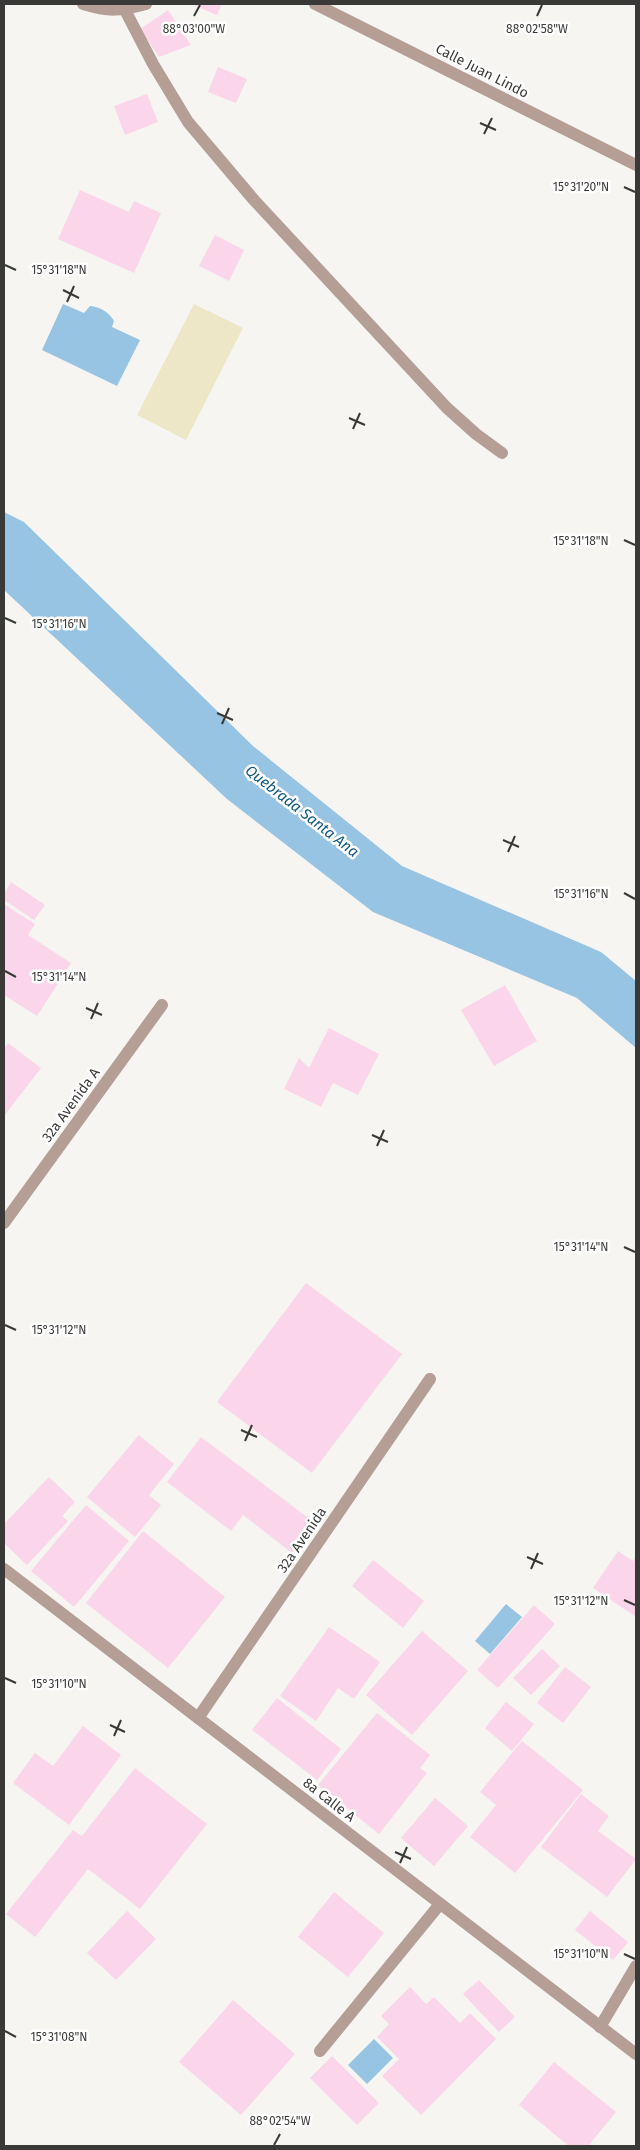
<svg xmlns="http://www.w3.org/2000/svg" width="640" height="2150" font-family="'Fira Sans',sans-serif">
  <style>
    .green { fill: #ede7c7 }
    .water { fill: #98c4e3 }
    .building { fill: #fbd5ea }
    .lines { fill: none; stroke-linecap: round; stroke-linejoin: round }
    .minor { stroke: #b49e96; stroke-width: 12 }
    .ticks { fill: none; stroke: #393937; stroke-width: 2 }
    .labels { text-anchor: middle; dominant-baseline: central; stroke-width: 5; stroke-linejoin: round; paint-order: stroke }
    .street-label { font-size: 14px; fill: #393937; stroke: #fff }
    .water-label { font-size: 15px; font-style: italic; fill: #105880; stroke: #fff }
    .ticks-label { font-size: 12px; text-anchor: middle; fill: #393937; stroke: #fff; stroke-width: 5; stroke-linejoin: round; paint-order: stroke }
  </style>
  <rect width="100%" height="100%" fill="#f6f5f2"/>
  <path class="green" d="M194 304 243 328 186 440 137 415Z"/>
  <g class="water">
    <path d="M63 304 84 313 90 306C100 307 109 312 114 321L112 327 140 340 117 386 42 350Z"/>
    <path d="M4 512 24 522 253 746 402 866 601 952 636 981V1048L577 998 373 912 227 799 4 590Z"/>
    <path d="M506 1604 522 1617 490 1654 475 1641Z"/>
    <path d="M374 2039 393 2058 367 2084 348 2065Z"/>
  </g>
  <g class="building">
    <path d="M191 4H222L217 15Z"/>
    <path d="M168 10 191 45 159 57 140 29Z"/>
    <path d="M218 67 247 79 236 103 208 92Z"/>
    <path d="M147 94 158 122 125 135 114 106Z"/>
    <path d="M80 190 129 212 134 201 161 213 134 273 58 239Z"/>
    <path d="M215 235 244 250 229 281 199 266Z"/>
    <path d="M11 882 45 905 34 920 4 900V894Z"/>
    <path d="M4 904 35 924 28 935 71 963 37 1016 4 995Z"/>
    <path d="M505 985 537 1041 494 1066 461 1010Z"/>
    <path d="M329 1028 379 1054 358 1095 333 1083 321 1107 284 1089 299 1058 309 1068Z"/>
    <path d="M8 1043 41 1068 4 1116V1048Z"/>
    <path d="M306 1283 402 1354 312 1473 217 1402Z"/>
    <path d="M139 1435 174 1464 149 1495 161 1505 135 1537 87 1497Z"/>
    <path d="M201 1437 315 1523 292 1553 243 1515 231 1531 167 1482Z"/>
    <path d="M49 1477 75 1502 62 1516 68 1521 27 1565 4 1543V1524Z"/>
    <path d="M86 1505 129 1541 74 1607 31 1571Z"/>
    <path d="M143 1531 225 1597 168 1668 86 1603Z"/>
    <path d="M618 1551 633 1561 636 1556V1617L593 1588Z"/>
    <path d="M373 1560 424 1601 403 1628 352 1586Z"/>
    <path d="M534 1605 555 1624 498 1688 477 1670Z"/>
    <path d="M329 1627 380 1662 354 1699 338 1688 316 1721 280 1696Z"/>
    <path d="M422 1631 468 1671 412 1735 366 1695Z"/>
    <path d="M542 1649 560 1666 531 1695 513 1678Z"/>
    <path d="M565 1667 591 1687 563 1723 537 1703Z"/>
    <path d="M277 1698 341 1749 317 1780 252 1730Z"/>
    <path d="M506 1702 534 1724 512 1751 485 1728Z"/>
    <path d="M377 1713 430 1755 420 1768 427 1773 379 1834 318 1785Z"/>
    <path d="M83 1726 121 1755 69 1825 13 1783 35 1753 53 1766Z"/>
    <path d="M522 1741 583 1790 515 1873 470 1837 496 1805 480 1792Z"/>
    <path d="M135 1768 207 1824 140 1909 88 1869 35 1937 6 1914 73 1830 82 1836Z"/>
    <path d="M581 1794 609 1816 598 1831 636 1859 607 1897 541 1847Z"/>
    <path d="M435 1798 468 1826 434 1866 401 1838Z"/>
    <path d="M334 1892 384 1933 348 1977 298 1937Z"/>
    <path d="M127 1911 156 1939 116 1980 87 1953Z"/>
    <path d="M590 1911 628 1942 613 1960 575 1930Z"/>
    <path d="M479 1980 515 2017 499 2032 463 1994Z"/>
    <path d="M410 1987 426 2004 434 1997 460 2023 470 2013 496 2039 421 2115 382 2076 399 2059 377 2037 389 2024 381 2016Z"/>
    <path d="M233 2000 295 2054 241 2115 179 2062Z"/>
    <path d="M332 2056 379 2103 357 2125 310 2078Z"/>
    <path d="M554 2062 616 2112 588 2146H569L519 2105Z"/>
  </g>
  <g class="lines">
    <g class="minor">
      <path d="M83 4C109 12 120 11 146 4"/>
      <path d="M315 4 636 165"/>
      <path d="M125 10 153 64 188 122 254 200 447 408 476 434 502 453"/>
      <path d="M4 1223 162 1005"/>
      <path d="M4 1569 636 2054"/>
      <path d="M198 1718 430 1379"/>
      <path d="M600 2027 636 1966"/>
      <path d="M320 2051 440 1904"/>
    </g>
  </g>
  <path class="ticks" d="M194 16 200 5M537 16 542 5M480 123 496 130M484 134 492 118M624 187 635 192M5 265 16 270M63 290 79 298M67 302 74 286M349 418 365 425M353 429 360 413M624 540 635 545M5 618 16 623M217 713 233 720M222 724 229 708M503 840 519 847M508 852 515 836M624 893 635 899M5 971 16 977M86 1008 102 1015M91 1019 98 1003M372 1135 388 1142M377 1146 384 1130M624 1247 635 1252M5 1325 16 1330M241 1430 257 1437M245 1441 252 1425M527 1557 543 1564M531 1569 538 1553M624 1600 635 1605M5 1678 16 1683M110 1725 125 1732M114 1736 121 1720M395 1852 411 1859M400 1863 407 1847M624 1954 635 1959M5 2031 16 2037M274 2145 280 2134"/>
  <g class="labels">
    <g class="street-label">
      <text transform="translate(482 71) rotate(27)">Calle Juan Lindo</text>
      <text transform="translate(71 1105) rotate(-54)">32a Avenida A</text>
      <text transform="translate(302 1540) rotate(-56)">32a Avenida</text>
      <text transform="translate(329 1800) rotate(38)">8a Calle A</text>
    </g>
    <g class="water-label">
      <text transform="translate(302 811) rotate(38)">Quebrada Santa Ana</text>
    </g>
  </g>
  <g class="ticks-label">
    <text x="194" y="33">88°03'00"W</text>
    <text x="537" y="33">88°02'58"W</text>
    <text x="581" y="191">15°31'20"N</text>
    <text x="59" y="274">15°31'18"N</text>
    <text x="581" y="545">15°31'18"N</text>
    <text x="59" y="628">15°31'16"N</text>
    <text x="581" y="898">15°31'16"N</text>
    <text x="59" y="981">15°31'14"N</text>
    <text x="581" y="1251">15°31'14"N</text>
    <text x="59" y="1334">15°31'12"N</text>
    <text x="581" y="1605">15°31'12"N</text>
    <text x="59" y="1688">15°31'10"N</text>
    <text x="581" y="1958">15°31'10"N</text>
    <text x="59" y="2041">15°31'08"N</text>
    <text x="280" y="2125">88°02'54"W</text>
  </g>
  <rect width="640" height="2150" fill="none" stroke="#393937" stroke-width="10"/>
</svg>
